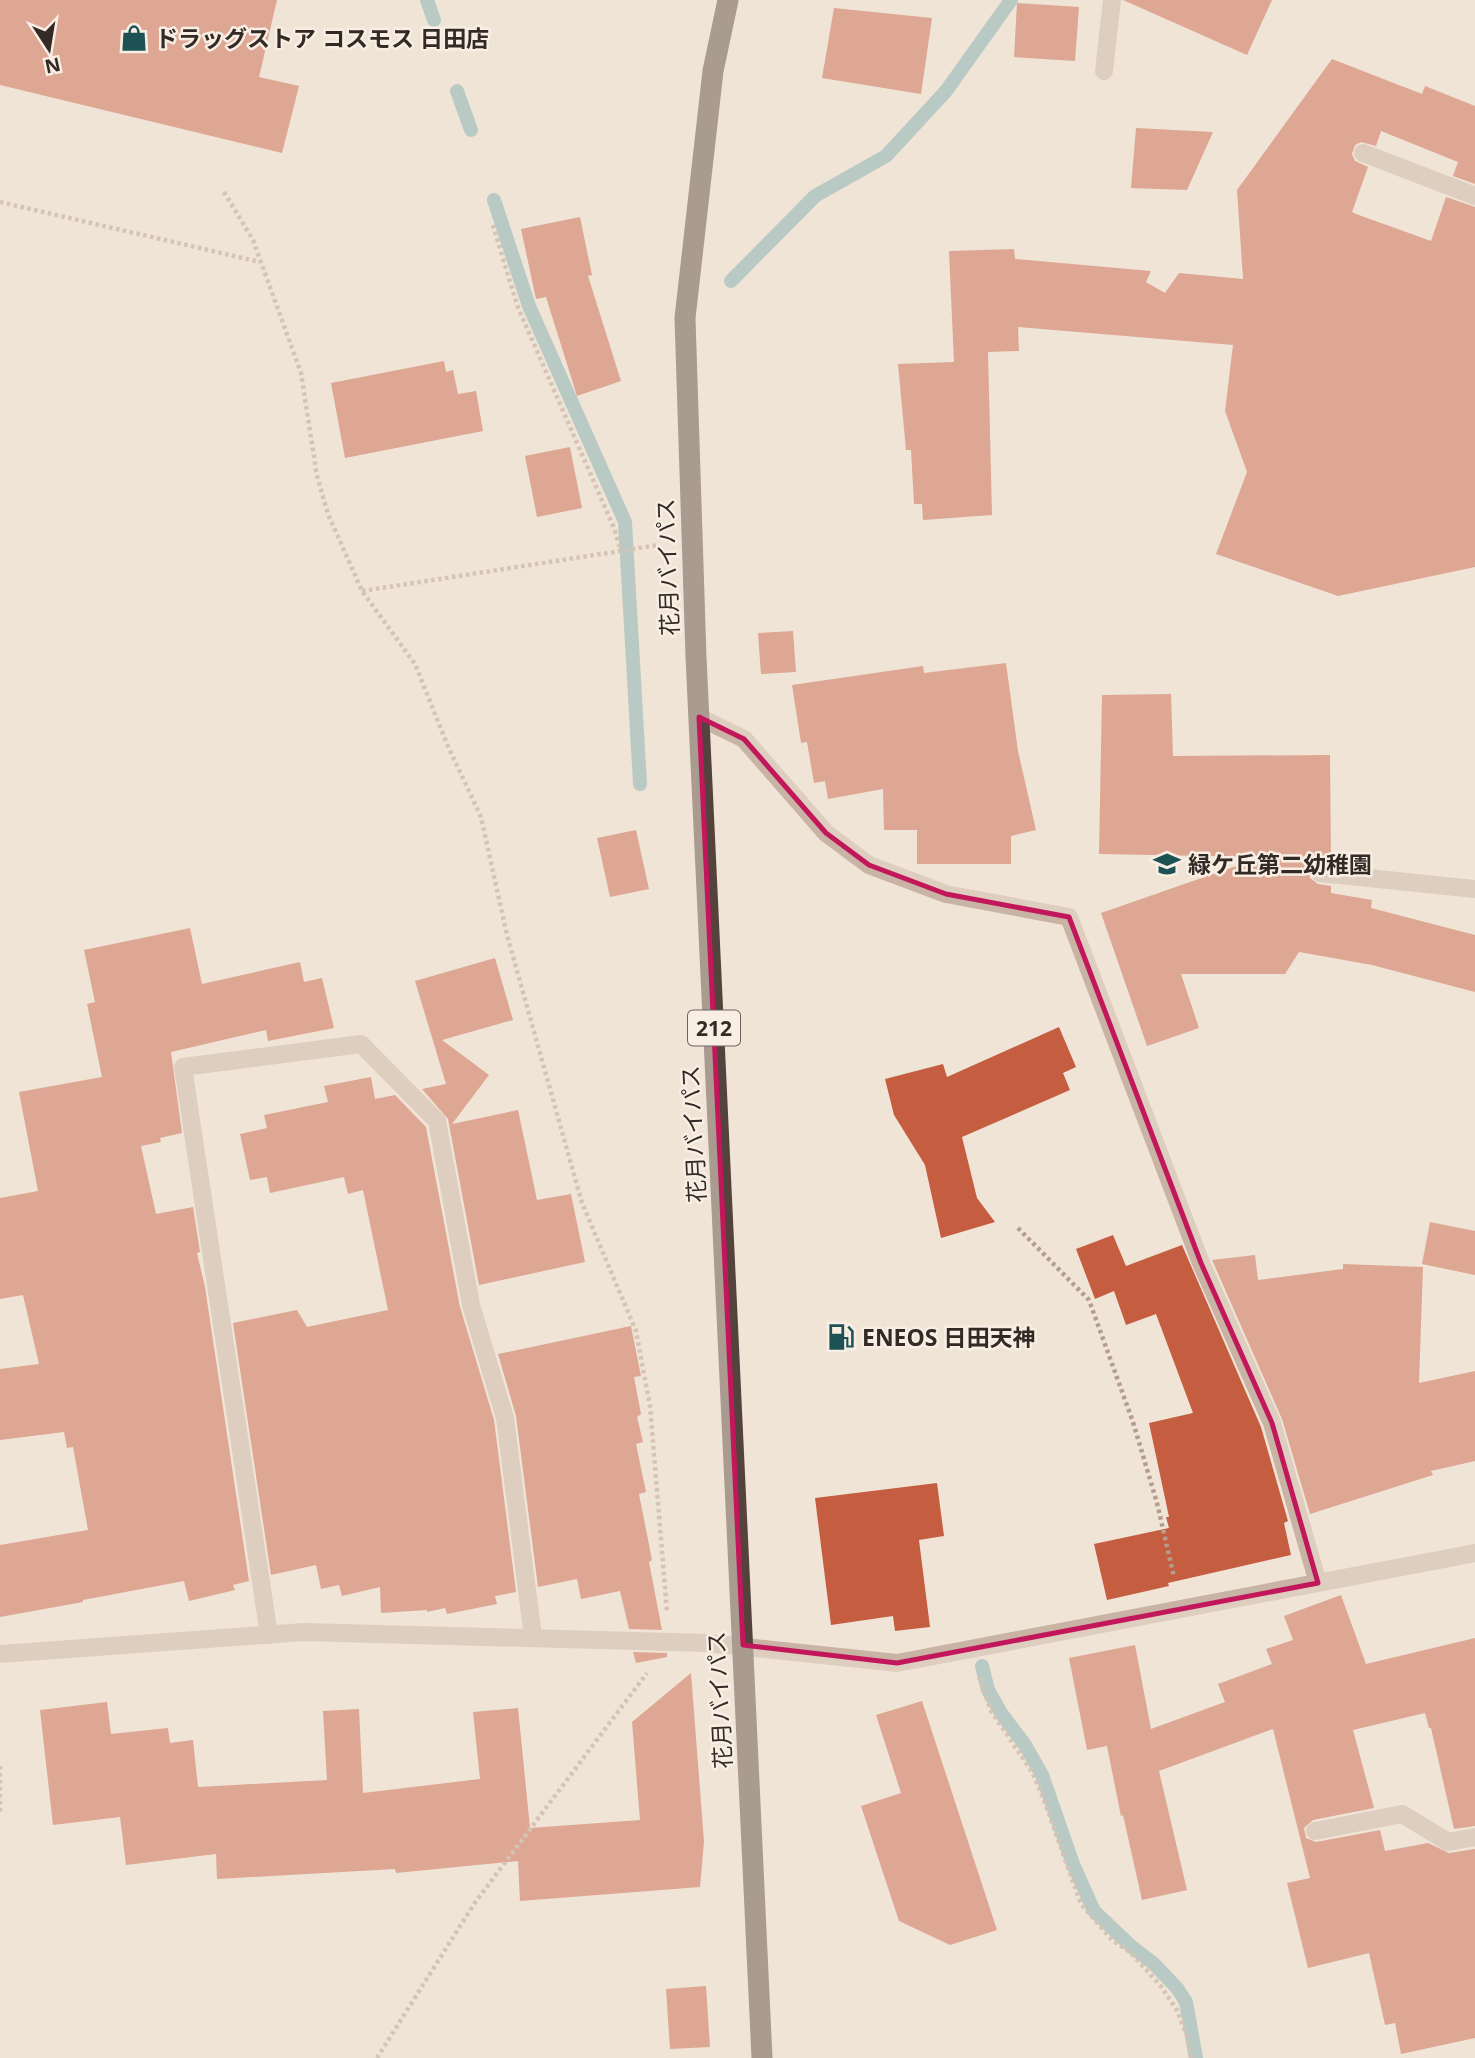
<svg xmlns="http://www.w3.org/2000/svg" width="1475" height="2058" font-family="'Open Sans','Noto Sans JP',sans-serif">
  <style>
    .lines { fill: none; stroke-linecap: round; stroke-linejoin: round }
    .stream { stroke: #77acad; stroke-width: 14 }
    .building { fill: #c55d41 }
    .path { stroke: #b49d8e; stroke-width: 4.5; stroke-dasharray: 3.5 3.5; stroke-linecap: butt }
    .street { stroke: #c8b3a4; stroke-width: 18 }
    .highway { stroke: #54433c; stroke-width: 21 }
    .marked { fill: none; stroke: #c2185b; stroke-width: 5; stroke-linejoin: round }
    .labels { text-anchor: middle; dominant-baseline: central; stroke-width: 5; stroke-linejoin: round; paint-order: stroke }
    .shield { fill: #f8eee3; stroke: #6e645e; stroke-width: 2 }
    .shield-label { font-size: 21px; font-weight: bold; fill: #332925 }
    .poi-label { font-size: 23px; font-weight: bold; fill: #332925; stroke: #f8eee3; text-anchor: start }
    .street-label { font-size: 23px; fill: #332925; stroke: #f8eee3 }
  </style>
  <rect width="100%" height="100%" fill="#f0e4d7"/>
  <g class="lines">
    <g class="stream">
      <path d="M427 0 434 20"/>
      <path d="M457 91 471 130"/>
      <path d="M494 200 529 306 625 522 640 784"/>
      <path d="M731 281 815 196 886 156 946 91 1011 0"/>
      <path d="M982 1666 988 1690 1001 1713 1025 1745 1042 1775 1073 1864 1094 1911 1132 1947 1153 1963 1177 1988 1186 2002 1196 2058"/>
    </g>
  </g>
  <g class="building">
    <path d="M0 0H277L259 77 299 86 282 153 0 85Z"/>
    <path d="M1123 0H1272L1247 55Z"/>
    <path d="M1017 3 1079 7 1075 61 1014 57Z"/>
    <path d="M834 8 932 18 921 94 822 78Z"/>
    <path d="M1332 59 1422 94 1425 86 1475 106V184L1453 176 1458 162 1381 131 1376 146 1361 142 1355 145 1352 154 1355 161 1368 167 1352 212 1356 214 1431 241 1446 197 1475 207V567L1338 596 1216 554 1247 472 1225 411 1233 345 1018 327 1019 351 988 352 992 515 923 520 922 504H914L911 450H906L898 364 954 362 949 251 1014 249 1015 259 1151 271 1146 282 1165 293 1179 273 1243 279 1237 190Z"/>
    <path d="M1136 128 1213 132 1187 190 1131 188Z"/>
    <path d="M580 217 592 275 588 276 621 381 577 396 546 297 536 299 521 229Z"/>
    <path d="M444 361 446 372 453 370 458 394 476 391 483 431 345 458 331 383Z"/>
    <path d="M570 447 582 508 537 517 525 456Z"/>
    <path d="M793 631 796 672 761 674 758 633Z"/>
    <path d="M1006 663 1018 751 1036 830 1011 836V864H917V830H884L883 789 828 799 825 781 814 783 807 742 801 743 792 685 923 666 924 673Z"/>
    <path d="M1171 694 1173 756 1330 755 1331 863H1315L1309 871 1310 878 1318 884 1331 886V893L1372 900 1371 908 1475 935V992L1372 965 1299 952 1285 974H1181L1199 1028 1147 1046 1101 913 1262 857 1099 854 1102 695Z"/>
    <path d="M636 830 649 889 610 897 597 838Z"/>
    <path d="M190 928 202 984 300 962 304 982 322 978 334 1028 268 1041 266 1030 171 1052 182 1133 160 1138 161 1142 141 1146 156 1214 193 1207 200 1252 197 1253 205 1287 249 1581 233 1585 235 1590 189 1601 184 1581 83 1600V1602L0 1617V1545L88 1530 73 1447 67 1448 64 1432 0 1440V1369L39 1364 23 1295 0 1299V1198L38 1191 19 1092 102 1077 87 1004 95 1002 84 950Z"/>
    <path d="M495 958 513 1020 442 1040 489 1075 452 1124 518 1110 537 1200 571 1194 585 1262 479 1285 448 1119 422 1089 446 1084 415 981Z"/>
    <path d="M1059 1027 1076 1067 1063 1073 1070 1090 962 1137 977 1198 995 1222 941 1238 925 1165 894 1115 885 1079 943 1064 947 1077Z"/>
    <path d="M371 1077 375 1099 395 1095 426 1127 460 1307 494 1420 516 1592 495 1596 497 1604 447 1614 445 1608 427 1612V1610L381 1613 380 1587 342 1596 339 1585 321 1589 316 1565 271 1575 233 1323 297 1310 307 1327 388 1310 363 1190 348 1194 344 1177 270 1193 267 1177 250 1180 240 1134 267 1128 264 1115 328 1102 324 1086Z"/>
    <path d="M1430 1222 1475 1231V1275L1422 1264Z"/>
    <path d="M1113 1235 1126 1266 1182 1245 1261 1427 1288 1521 1284 1523 1291 1555 1168 1583 1169 1586 1107 1600 1094 1544 1169 1528 1166 1517H1169L1149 1423 1193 1413 1156 1314 1126 1325 1114 1291 1095 1299 1076 1249Z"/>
    <path d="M1255 1255 1258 1280 1343 1269V1264L1423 1267 1419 1383 1475 1371V1461L1431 1471 1433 1475 1310 1514 1282 1419 1212 1260Z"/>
    <path d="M631 1326 641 1376 634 1377 641 1414 637 1417 643 1442 636 1444 646 1492 639 1494 652 1560 649 1562 662 1630 629 1629 620 1591 581 1599 577 1579 538 1587 516 1416 498 1354Z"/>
    <path d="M937 1483 944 1536 919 1540 930 1627 895 1631 893 1616 831 1625 815 1498Z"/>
    <path d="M1341 1595 1366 1664 1475 1638V1826L1454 1829 1431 1728H1429L1425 1713 1353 1730 1374 1808 1313 1820 1304 1828 1306 1838 1316 1842 1380 1830 1385 1851 1428 1843 1449 1853 1475 1849V2038L1401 2054 1395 2023 1385 2025 1369 1953 1308 1968 1287 1883 1310 1878 1273 1729 1159 1771 1187 1890 1142 1900 1123 1815 1121 1816 1107 1746 1087 1750 1069 1658 1135 1645 1151 1729 1225 1702 1218 1684 1272 1664 1266 1649 1293 1640 1284 1616Z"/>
    <path d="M633 1652 667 1653V1657L636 1663Z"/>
    <path d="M691 1673 704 1842 700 1887 520 1901 518 1861 396 1873 395 1869 217 1879 216 1854 126 1865 120 1817 53 1825 40 1710 107 1702 111 1734 168 1728 170 1743 193 1740 198 1787 327 1780 323 1711 359 1709 363 1793 480 1779 473 1712 518 1708 530 1828 640 1820 632 1722Z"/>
    <path d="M922 1701 997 1930 950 1945 899 1921 861 1806 901 1793 876 1715Z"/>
    <path d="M706 1986 710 2047 670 2049 666 1989Z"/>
  </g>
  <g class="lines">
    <g class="path">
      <path d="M224 192 253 240 301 373 317 476 328 514 362 591 415 664 447 744 481 817 507 935 582 1203 636 1331 650 1406 667 1612"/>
      <path d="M0 202 260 262"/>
      <path d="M493 225 517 305 614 528 621 551"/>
      <path d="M362 591 659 545"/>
      <path d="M1018 1228 1089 1300 1133 1422 1157 1503 1174 1577"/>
      <path d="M979 1677 991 1711 1032 1772 1044 1800 1081 1904 1112 1940 1130 1952 1160 1985 1177 2010 1187 2036 1191 2058"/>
      <path d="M0 1766V1813"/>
      <path d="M377 2058 474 1904 647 1673"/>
    </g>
    <g class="street">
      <path d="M1104 71 1112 0"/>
      <path d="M1363 153 1475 196"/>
      <path d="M699 717 744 739 826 833 869 865 946 894 1069 917 1201 1263 1272 1423 1318 1583"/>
      <path d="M1320 873 1475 889"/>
      <path d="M269 1635 183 1067 361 1044 437 1121 471 1305 505 1418 533 1637"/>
      <path d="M0 1654 304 1632 707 1643 897 1663 1475 1553"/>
      <path d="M1315 1831 1402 1814 1448 1842 1475 1837"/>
    </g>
    <path class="highway" d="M728 0 713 71 685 318 696 657 762 2058"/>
  </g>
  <path d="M0 0H1475V2058H0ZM699 717 744 739 826 833 869 865 946 894 1069 917 1201 1263 1272 1423 1318 1583 897 1663 743 1645Z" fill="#f0e4d7" fill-opacity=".55" fill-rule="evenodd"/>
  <path class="marked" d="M699 717 744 739 826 833 869 865 946 894 1069 917 1201 1263 1272 1423 1318 1583 897 1663 743 1645Z"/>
  <defs>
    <symbol id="shop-bare" viewBox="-9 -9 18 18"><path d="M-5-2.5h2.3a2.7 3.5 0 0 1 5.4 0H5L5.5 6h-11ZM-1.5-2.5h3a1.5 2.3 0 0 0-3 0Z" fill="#1c5254" stroke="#f8eee3" stroke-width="2.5" paint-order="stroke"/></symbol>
    <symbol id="school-bare" viewBox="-9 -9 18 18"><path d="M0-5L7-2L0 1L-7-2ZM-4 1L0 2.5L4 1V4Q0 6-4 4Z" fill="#1c5254" stroke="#f8eee3" stroke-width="2.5" paint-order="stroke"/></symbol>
    <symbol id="fuel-bare" viewBox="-9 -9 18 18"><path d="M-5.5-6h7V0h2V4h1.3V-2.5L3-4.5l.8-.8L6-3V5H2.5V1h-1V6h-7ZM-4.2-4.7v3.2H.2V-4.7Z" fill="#1c5254" stroke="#f8eee3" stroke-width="2.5" paint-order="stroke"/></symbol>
  </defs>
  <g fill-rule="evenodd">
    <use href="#shop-bare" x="115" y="19" width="38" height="38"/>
    <use href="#school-bare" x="1148" y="845" width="38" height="38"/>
    <use href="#fuel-bare" x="822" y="1318" width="38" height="38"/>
  </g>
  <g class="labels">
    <rect class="shield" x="688" y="1010.5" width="52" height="35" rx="5"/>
    <g class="shield-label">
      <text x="714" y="1028">212</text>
    </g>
    <g class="poi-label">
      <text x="155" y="38">ドラッグストア コスモス 日田店</text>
      <text x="1188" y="864">緑ケ丘第二幼稚園</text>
      <text x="862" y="1337">ENEOS 日田天神</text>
    </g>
    <g class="street-label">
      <text transform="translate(667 567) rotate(-92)">花月バイパス</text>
      <text transform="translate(693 1134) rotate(-93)">花月バイパス</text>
      <text transform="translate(719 1700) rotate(-93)">花月バイパス</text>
    </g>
  </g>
  <g transform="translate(49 49) rotate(168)" stroke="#f8eee3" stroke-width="5" paint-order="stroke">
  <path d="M0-5L12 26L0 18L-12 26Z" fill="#332925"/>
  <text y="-10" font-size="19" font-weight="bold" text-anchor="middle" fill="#332925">N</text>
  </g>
</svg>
